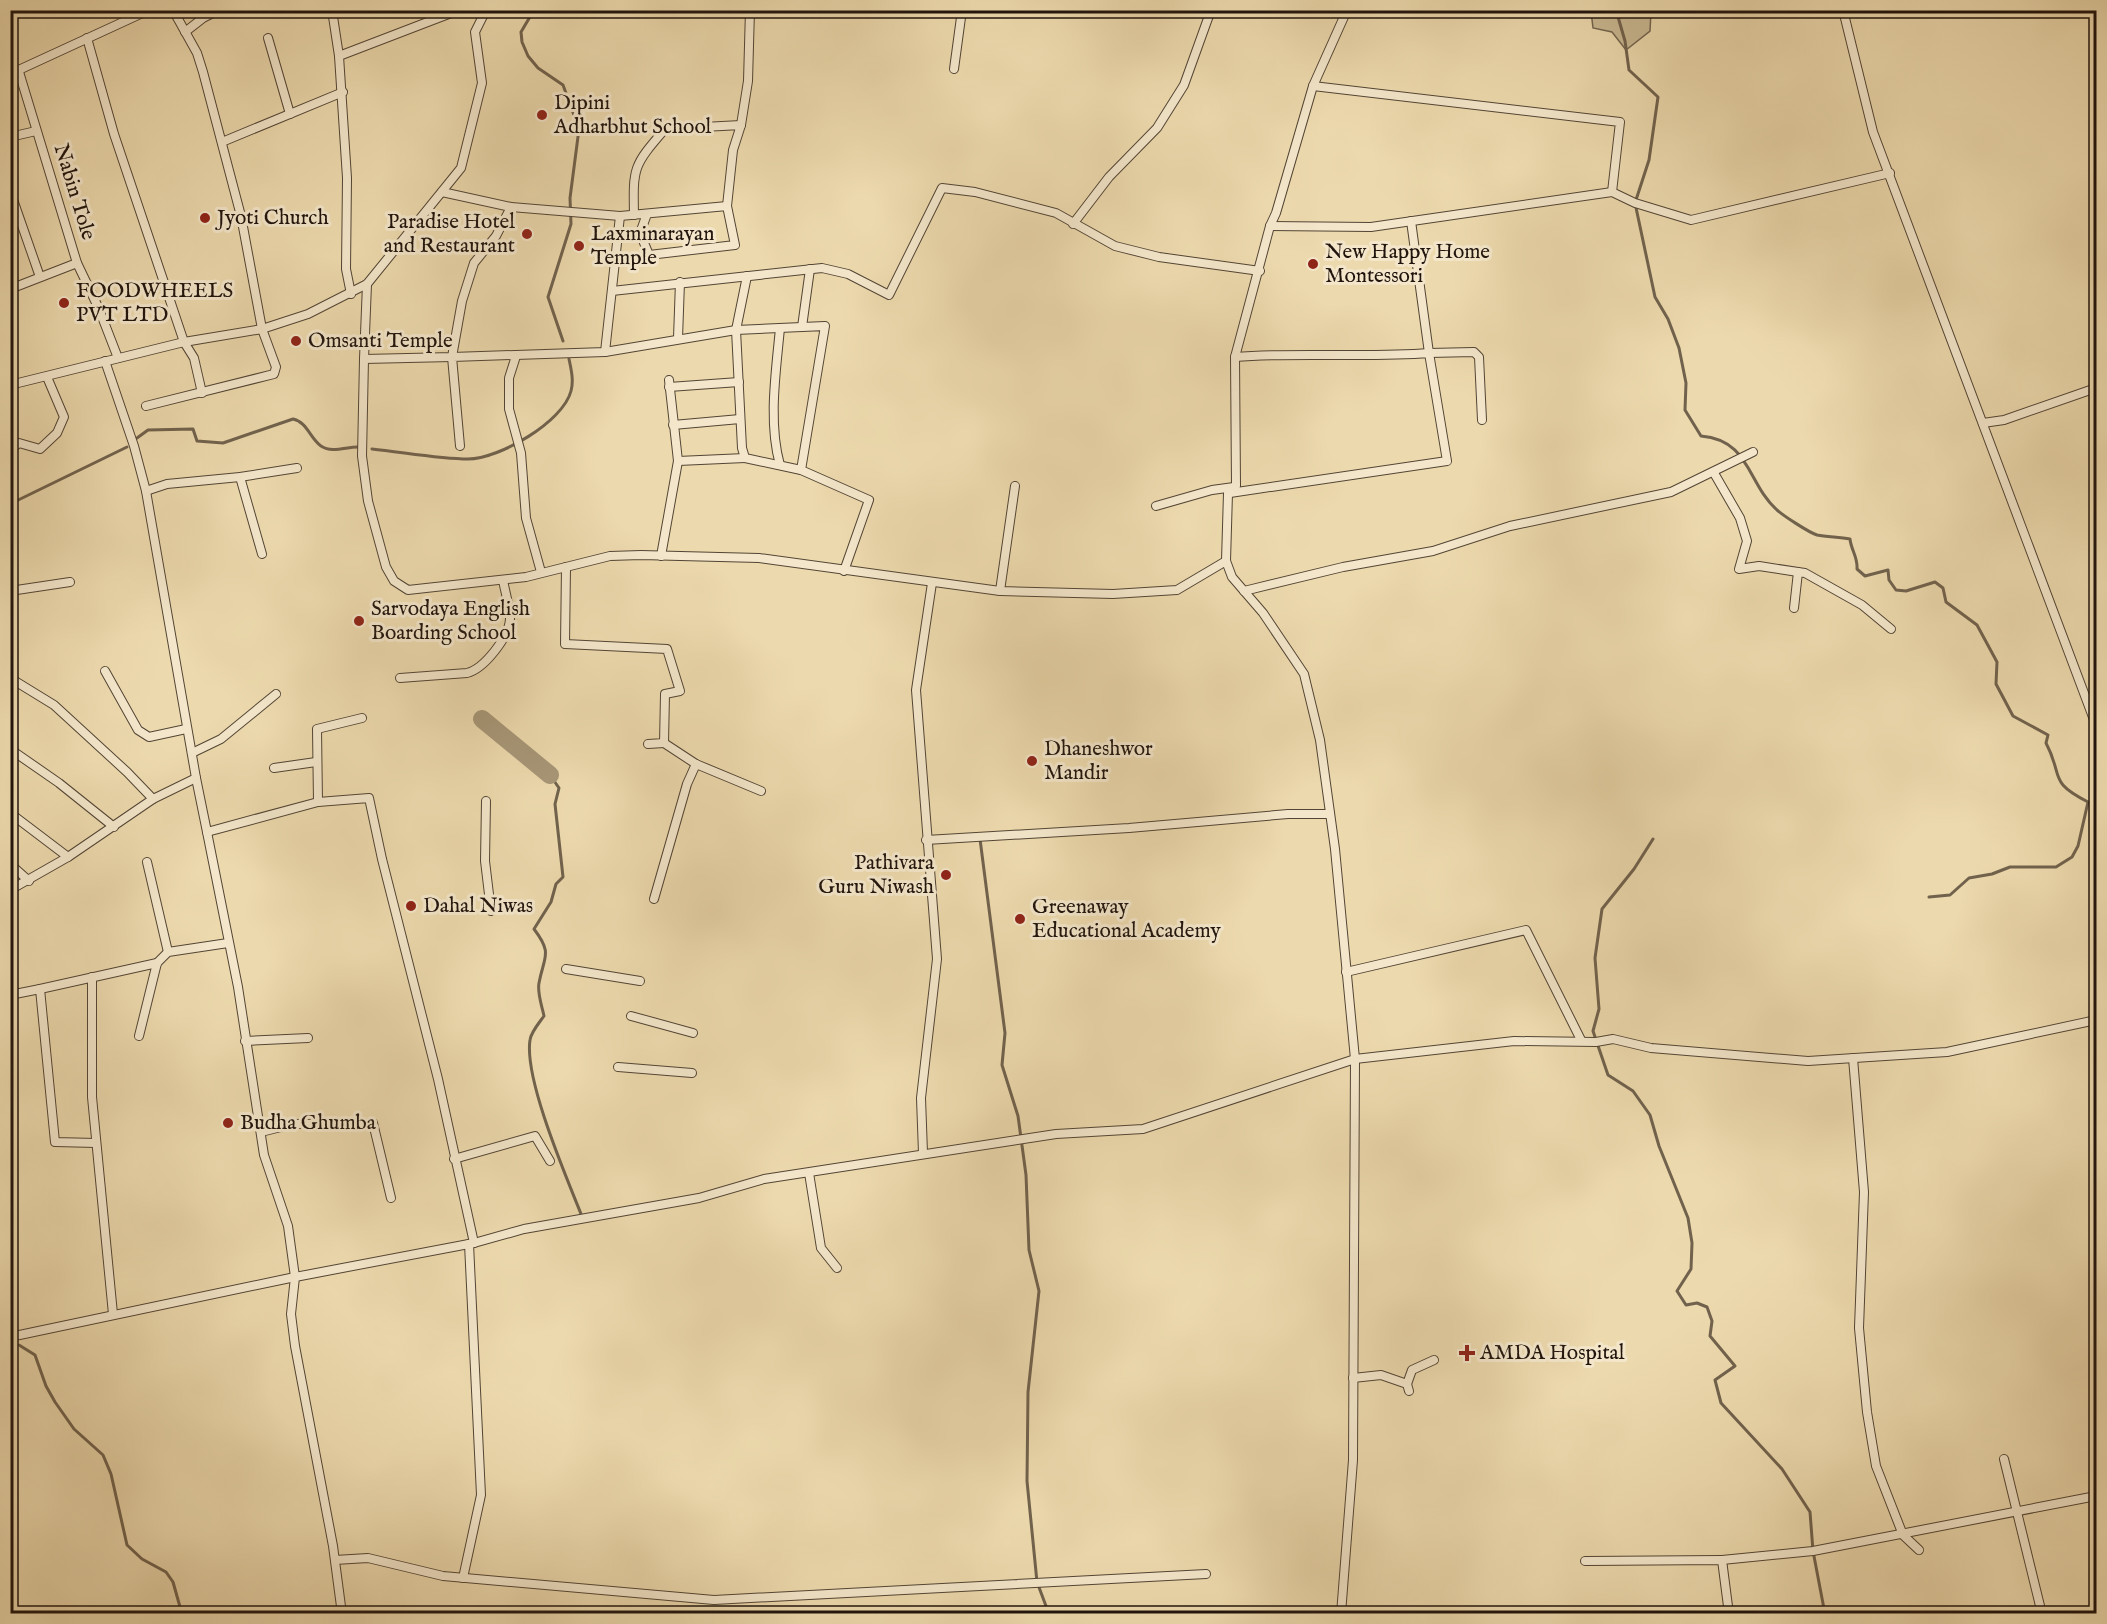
<svg xmlns="http://www.w3.org/2000/svg" width="2107" height="1624" font-family="'IM FELL English',serif">
  <style>
    .green { fill: #c9b892; stroke: #746650; stroke-width: 1.5 }
    .lines { fill: none; stroke-linecap: round; stroke-linejoin: round }
    .stream { stroke: #71624d; stroke-width: 3 }
    .river { stroke: #a79677; stroke-width: 18 }
    .minor-casing { stroke: #534535; stroke-width: 10 }
    .minor { stroke: #f3e6ca; stroke-width: 8 }
    .poi-dot { fill: #8f2418; stroke: #f3e6ca; stroke-width: 2 }
    .labels { text-anchor: middle; dominant-baseline: central; stroke-width: 6; stroke-linejoin: round; paint-order: stroke }
    .poi-label { font-size: 21px; fill: #20140d; stroke: #f3e6ca; text-anchor: start }
    .street-label { font-size: 21px; fill: #20140d; stroke: #f3e6ca }
  </style>
  <rect width="100%" height="100%" fill="#ecd9ad"/>
  <filter id="stains"><feTurbulence type="fractalNoise" baseFrequency=".00333" numOctaves="4"/><feColorMatrix values="0 0 0 0 .2 0 0 0 0 .09 0 0 0 0 .02 0 0 0 .5 -.17"/></filter>
  <radialGradient id="worn" r=".72"><stop offset=".6" stop-color="#630" stop-opacity="0"/><stop offset="1" stop-color="#630" stop-opacity=".3"/></radialGradient>
  <path class="green" d="M1591 11H1651L1650 31 1626 50 1612 32 1593 28Z"/>
  <g class="lines">
    <g class="stream">
      <path d="M534 10 521 32 522 42 528 56 538 68 563 85 579 129 570 198 571 224 548 297 563 341"/>
      <path d="M1616 10 1625 41 1629 70 1658 97 1649 160 1635 203 1655 297 1668 319 1679 348 1686 383 1685 410 1701 436C1750 440 1747 483 1777 510 1784 516 1808 532 1817 535 1827 537 1839 537 1850 539 1851 550 1858 557 1857 569L1865 576 1888 570 1889 580 1896 590 1906 591 1935 582 1943 588 1946 602 1977 625 1997 662 1996 684 2013 716 2048 735 2046 743C2064 777 2047 781 2088 802L2078 846 2072 857 2056 867H2010L1992 874 1969 878 1950 895 1929 897"/>
      <path d="M137 438 148 430 193 429 197 441 223 443 293 419C307 422 310 438 321 446 333 454 347 446 360 447"/>
      <path d="M372 449C402 452 439 459 468 459 499 459 563 422 571 391 574 380 571 369 569 359"/>
      <path d="M10 504 127 447"/>
      <path d="M550 775 559 788 555 804 563 877 556 884 551 902 534 929C553 954 544 956 539 983 537 993 542 1006 544 1016 539 1023 531 1032 530 1040 524 1079 566 1176 581 1214"/>
      <path d="M980 839 1005 1033 1002 1065 1018 1116 1026 1175 1029 1250 1039 1291 1028 1392 1027 1481 1037 1582 1049 1614"/>
      <path d="M1653 839 1634 869 1602 909 1595 958 1599 1009 1593 1031 1608 1075 1633 1091 1650 1115 1659 1146 1688 1218 1692 1243 1691 1269 1677 1291 1686 1305 1697 1303 1707 1307 1712 1321 1710 1336 1735 1366 1715 1380 1721 1403 1782 1469 1810 1512 1813 1551 1825 1614"/>
      <path d="M19 1345 35 1355 46 1386 55 1402 74 1429 103 1455 111 1474 127 1545 142 1559 166 1572 173 1582 182 1614"/>
    </g>
    <path class="river" d="M482 719 550 775"/>
    <defs>
      <g id="minor">
        <path d="M332 10 339 56"/>
        <path d="M1843 10 1873 132 2096 725"/>
        <path d="M185 32 203 18 219 10"/>
        <path d="M87 38 114 134 184 342 194 358 202 393"/>
        <path d="M268 38 290 114"/>
        <path d="M954 69 962 10"/>
        <path d="M19 72 77 263 99 309 118 358"/>
        <path d="M10 74 149 10"/>
        <path d="M1313 86 1620 122 1612 192"/>
        <path d="M741 125 748 81 750 10"/>
        <path d="M10 137 36 131"/>
        <path d="M222 142 343 92"/>
        <path d="M10 191 40 277"/>
        <path d="M511 207 620 216 727 206 735 245 649 255 640 233 647 214"/>
        <path d="M634 215C633 167 633 166 665 129L741 125 733 150 727 206"/>
        <path d="M1411 221 1429 353 1474 352 1479 357 1482 420"/>
        <path d="M1073 224 1109 177 1157 128 1184 85 1211 10"/>
        <path d="M1270 226 1371 227 1612 192 1635 203 1691 220 1890 173"/>
        <path d="M747 276 736 330 742 448 745 458 801 470"/>
        <path d="M367 284 364 359 452 357 462 301 474 263 496 236 511 207 442 192"/>
        <path d="M10 289 77 263"/>
        <path d="M612 291 822 268 848 274 889 295 942 188 975 192 1056 213 1115 246 1159 257 1260 271"/>
        <path d="M351 294 346 269 347 178 339 56 459 10"/>
        <path d="M802 327 810 269"/>
        <path d="M780 328C776 372 768 422 780 465"/>
        <path d="M678 338 680 282"/>
        <path d="M605 352 620 216"/>
        <path d="M516 356 509 378V409L521 453 526 518 541 572"/>
        <path d="M364 359 362 456 368 501 386 567 394 581 408 590 526 577 610 556 641 555 759 558 1000 591 1113 594 1177 590 1226 561"/>
        <path d="M10 385 184 342 262 329 241 216 203 72 197 53 173 10"/>
        <path d="M669 387 739 382"/>
        <path d="M146 406 274 374 276 367 262 329 308 314 367 284 461 168 482 83 475 32 486 10"/>
        <path d="M1983 423 2004 420 2096 388"/>
        <path d="M673 425 740 419"/>
        <path d="M460 446 452 357 605 352 736 330 825 326 801 470 869 500 844 571"/>
        <path d="M10 450 19 443 40 449 57 433 64 417 47 377"/>
        <path d="M678 461 745 458"/>
        <path d="M1714 473 1740 518 1747 541 1739 569 1759 566 1798 572"/>
        <path d="M240 477 262 554"/>
        <path d="M146 491 167 484 240 477 297 468"/>
        <path d="M1230 493 1447 461 1429 353C1364 358 1299 352 1235 357"/>
        <path d="M1156 506 1212 490 1234 487"/>
        <path d="M661 556 678 461 669 380"/>
        <path d="M566 567 565 644 667 649 680 691 665 694 664 743 648 744"/>
        <path d="M10 591 70 582"/>
        <path d="M1000 591 1015 486"/>
        <path d="M1244 591 1343 567 1433 551 1510 526 1671 492 1753 452"/>
        <path d="M1794 608 1798 572 1805 573 1862 605 1891 629"/>
        <path d="M105 671 138 730 149 737 186 729"/>
        <path d="M10 678 54 705 127 772 153 799 196 778 146 491 134 446 105 361"/>
        <path d="M400 678 467 673C484 669 509 637 510 619 510 607 505 592 503 580"/>
        <path d="M664 743 696 764 761 791"/>
        <path d="M10 749 59 783 114 827"/>
        <path d="M192 753 221 739 276 694"/>
        <path d="M274 768 316 762"/>
        <path d="M196 778 207 832 318 802 369 798 382 859 438 1079 474 1243"/>
        <path d="M486 801 485 861 491 911"/>
        <path d="M318 802 317 729 362 718"/>
        <path d="M10 813 68 857"/>
        <path d="M207 832 238 987 264 1155 288 1226 295 1277 291 1314 295 1346 333 1546 342 1614"/>
        <path d="M926 840 1129 828 1288 814H1330"/>
        <path d="M147 862 168 952"/>
        <path d="M10 864 29 881"/>
        <path d="M10 890 68 857 153 799"/>
        <path d="M654 899 687 784 696 764"/>
        <path d="M566 969 640 981"/>
        <path d="M1346 972 1526 930 1581 1040"/>
        <path d="M92 977V1097L113 1314"/>
        <path d="M40 989 157 963"/>
        <path d="M10 995 40 989 55 1142 96 1143"/>
        <path d="M631 1016 693 1033"/>
        <path d="M139 1036 157 963 168 952 228 943"/>
        <path d="M245 1041 308 1038"/>
        <path d="M1853 1058 1864 1192 1859 1328 1867 1412 1876 1466 1903 1535 1919 1550"/>
        <path d="M618 1067 692 1073"/>
        <path d="M261 1132 293 1124 373 1123 391 1198"/>
        <path d="M923 1153 921 1098 937 959 916 690 932 583"/>
        <path d="M454 1159 535 1136 550 1161"/>
        <path d="M809 1173 821 1248 837 1268"/>
        <path d="M10 1337 295 1277 474 1243 524 1229 699 1198 764 1179 1056 1134 1143 1129 1355 1059 1514 1041 1596 1042 1613 1039 1651 1048 1808 1061 1947 1052 2096 1020"/>
        <path d="M1353 1378 1381 1375 1407 1384 1409 1391"/>
        <path d="M1407 1384 1412 1370 1434 1360"/>
        <path d="M2004 1459 2042 1614"/>
        <path d="M335 1560 368 1558 443 1576 714 1600 1206 1574"/>
        <path d="M1722 1560 1813 1551 2096 1496"/>
        <path d="M1585 1561 1722 1560 1729 1614"/>
        <path d="M463 1578 481 1495 469 1244"/>
        <path d="M1341 1614 1353 1460 1355 1059 1335 849 1320 740 1304 674 1263 613 1232 577 1226 561 1228 493 1236 486 1235 357 1270 226 1276 213 1313 86 1347 10"/>
      </g>
    </defs>
    <use href="#minor" class="minor-casing"/>
    <use href="#minor" class="minor"/>
  </g>
  <g class="poi-dot">
    <circle cx="542" cy="115" r="6"/>
    <circle cx="205" cy="218" r="6"/>
    <circle cx="527" cy="234" r="6"/>
    <circle cx="579" cy="246" r="6"/>
    <circle cx="1313" cy="264" r="6"/>
    <circle cx="64" cy="303" r="6"/>
    <circle cx="296" cy="341" r="6"/>
    <circle cx="359" cy="621" r="6"/>
    <circle cx="1032" cy="761" r="6"/>
    <circle cx="946" cy="875" r="6"/>
    <circle cx="411" cy="906" r="6"/>
    <circle cx="1020" cy="919" r="6"/>
    <circle cx="228" cy="1123" r="6"/>
    <path d="M1464 1344h6v6h6v6h-6v6h-6v-6h-6v-6h6z"/>
  </g>
  <g class="labels">
    <g class="poi-label">
      <text x="554" y="103">Dipini<tspan x="554" dy="24">Adharbhut School</tspan></text>
      <text x="217" y="218">Jyoti Church</text>
      <text x="515" y="222" text-anchor="end">Paradise Hotel<tspan x="515" dy="24">and Restaurant</tspan></text>
      <text x="591" y="234">Laxminarayan<tspan x="591" dy="24">Temple</tspan></text>
      <text x="1325" y="252">New Happy Home<tspan x="1325" dy="24">Montessori</tspan></text>
      <text x="76" y="291">FOODWHEELS<tspan x="76" dy="24">PVT LTD</tspan></text>
      <text x="308" y="341">Omsanti Temple</text>
      <text x="371" y="609">Sarvodaya English<tspan x="371" dy="24">Boarding School</tspan></text>
      <text x="1044" y="749">Dhaneshwor<tspan x="1044" dy="24">Mandir</tspan></text>
      <text x="934" y="863" text-anchor="end">Pathivara<tspan x="934" dy="24">Guru Niwash</tspan></text>
      <text x="423" y="906">Dahal Niwas</text>
      <text x="1032" y="907">Greenaway<tspan x="1032" dy="24">Educational Academy</tspan></text>
      <text x="240" y="1123">Budha Ghumba</text>
      <text x="1480" y="1353">AMDA Hospital</text>
    </g>
    <g class="street-label">
      <text transform="translate(74 192) rotate(73)">Nabin Tole</text>
    </g>
  </g>
  <rect width="2107" height="1624" fill="none" stroke="#ecd9ad" stroke-width="36"/>
  <rect x="12" y="12" width="2083" height="1600" fill="none" stroke="#20140d" stroke-width="3"/>
  <rect x="18" y="18" width="2071" height="1588" fill="none" stroke="#20140d" stroke-width="1.5"/>
  <rect width="100%" height="100%" filter="url(#stains)"/>
  <rect width="100%" height="100%" fill="url(#worn)"/>
</svg>
